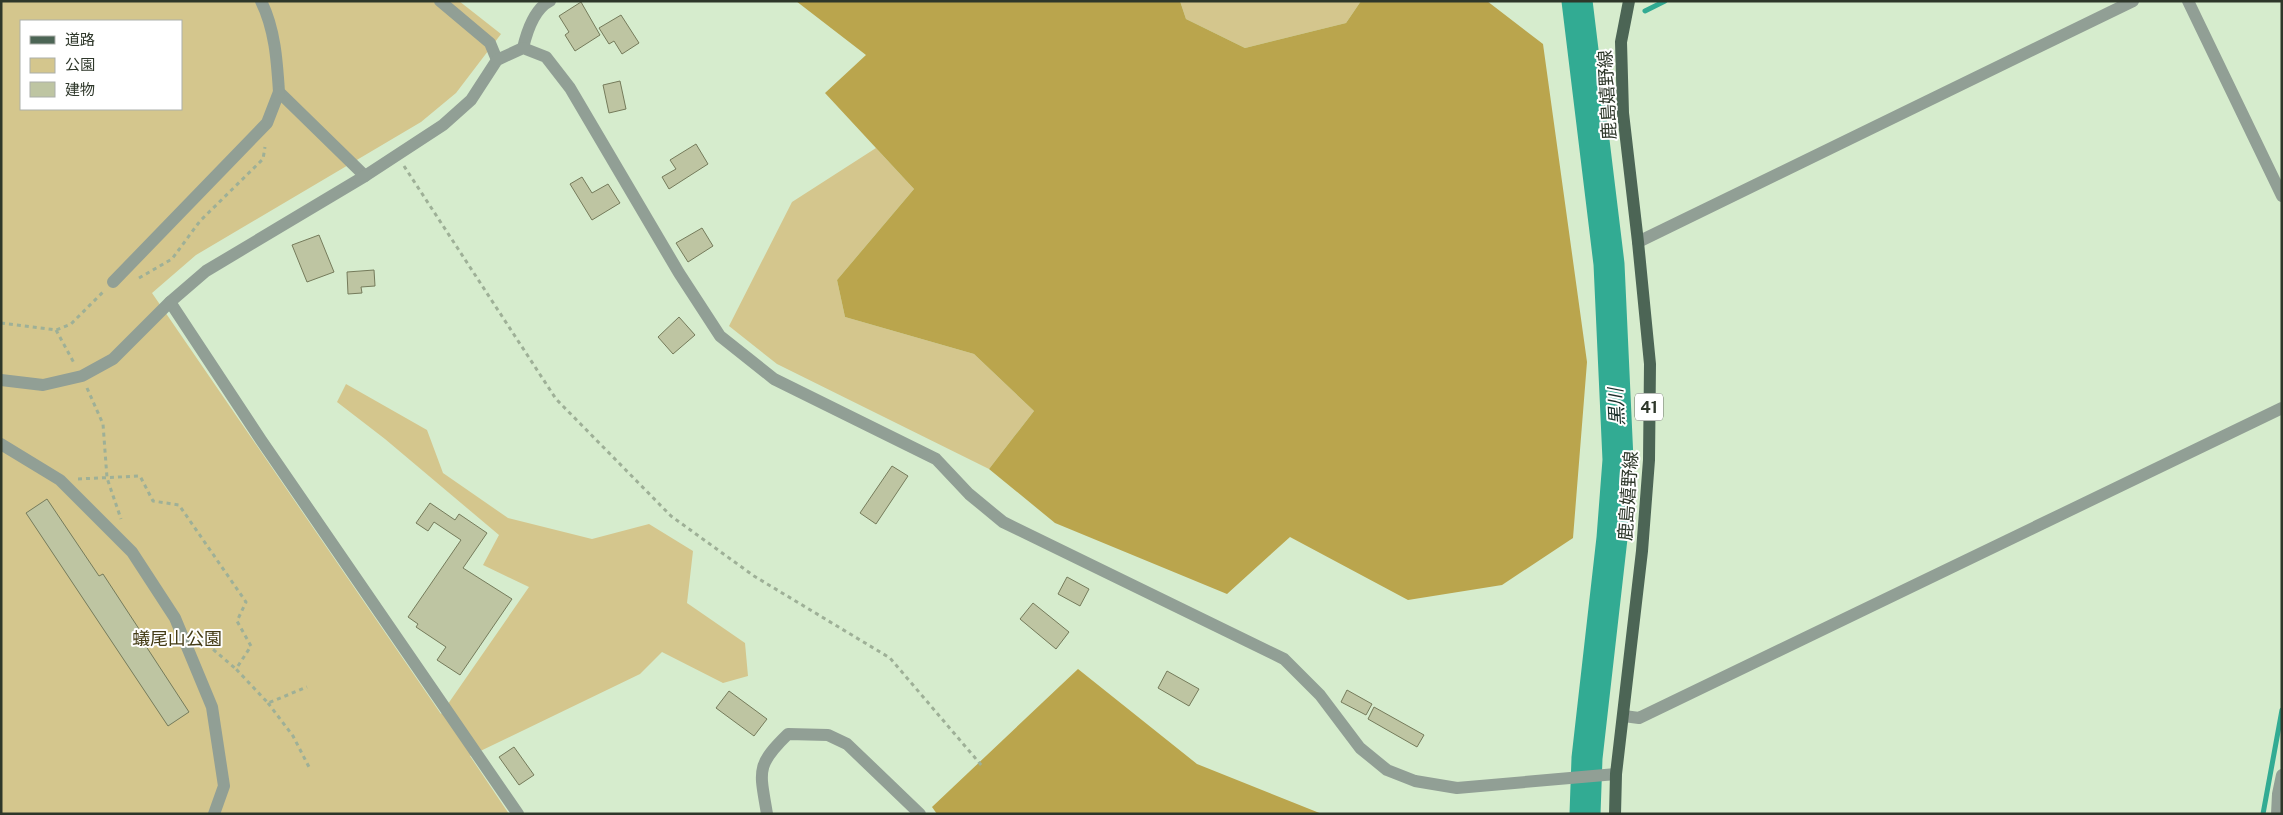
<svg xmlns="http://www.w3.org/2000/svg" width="2283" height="815" font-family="'Public Sans','Noto Sans JP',sans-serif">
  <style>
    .green { fill: #d4c68d; fill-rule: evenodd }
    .forest { fill: #baa54d }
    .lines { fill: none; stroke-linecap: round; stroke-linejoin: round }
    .stream { stroke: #32ab93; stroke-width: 5 }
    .river { stroke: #32ab93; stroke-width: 31 }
    .building { fill: #bec5a2; stroke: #757b5b }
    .path { stroke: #9eb097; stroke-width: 3; stroke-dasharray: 4 4; stroke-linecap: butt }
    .minor { stroke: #919f95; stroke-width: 12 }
    .major { stroke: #4c6555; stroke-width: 12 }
    .labels { text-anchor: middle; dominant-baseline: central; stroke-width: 4; stroke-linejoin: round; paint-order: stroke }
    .shield { fill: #fff; stroke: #6d736a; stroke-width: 1 }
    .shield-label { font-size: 16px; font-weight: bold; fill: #2e372a }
    .street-label { font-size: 18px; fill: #2e372a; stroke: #fff }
    .park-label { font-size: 18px; fill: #443b15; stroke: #fff }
    .water-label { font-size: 19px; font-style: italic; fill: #1b2f2a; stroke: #fff }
  </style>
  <rect width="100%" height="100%" fill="#d6eccd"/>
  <g class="green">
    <path d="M1 1H459L501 34 456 93 421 122 196 255 152 293 441 714 529 587 483 565 499 535 385 439 337 402 346 384 427 430 443 473 508 518 592 539 649 524 693 551 687 603 745 643 748 676 723 683 662 652 640 674 470 756 509 814H1ZM21 21H181V109H21Z"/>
    <path d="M1180 1H1361L1346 23 1245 48 1186 19Z"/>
    <path d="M876 148 914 189 837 280 845 317 974 354 1034 411 989 469 777 364 729 326 792 202Z"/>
  </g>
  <g class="forest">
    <path d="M796 1H1180L1186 19 1245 48 1346 23 1361 1H1487L1543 44 1587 362 1573 538 1502 585 1408 600 1290 537 1227 594 1055 523 989 469 1034 411 974 354 845 317 837 280 914 189 825 93 866 55Z"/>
    <path d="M1078 669 1197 764 1322 814H937L932 807Z"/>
  </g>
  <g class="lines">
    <g class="stream">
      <path d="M1645 11 1665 1"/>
      <path d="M2263 814 2282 710"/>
    </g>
    <path class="river" d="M1577 1 1609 264 1618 460 1612 538 1587 758 1585 814"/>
  </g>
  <g class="building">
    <path d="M581 2 600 35 575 51 565 35 569 32 559 16Z"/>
    <path d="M621 15 639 43 622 54 614 41 609 44 599 28Z"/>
    <path d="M620 81 626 109 609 113 603 85Z"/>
    <path d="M696 144 708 164 669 189 662 177 676 169 670 160Z"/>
    <path d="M582 177 592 193 608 184 620 203 592 220 570 184Z"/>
    <path d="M702 228 713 246 688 262 676 243Z"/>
    <path d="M319 235 334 272 307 282 292 245Z"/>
    <path d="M374 270 375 286 361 287 362 293 348 294 347 272Z"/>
    <path d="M679 317 695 335 673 354 658 337Z"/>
    <path d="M892 466 908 476 876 524 860 513Z"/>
    <path d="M47 499 99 576 103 574 141 632 138 634 189 712 168 726 26 513Z"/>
    <path d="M430 503 455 520 459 514 487 533 463 568 512 599 460 675 437 660 446 647 416 627 418 624 408 617 461 540 434 522 428 531 416 523Z"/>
    <path d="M1067 577 1089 589 1080 606 1058 594Z"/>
    <path d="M1033 603 1069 632 1056 649 1020 619Z"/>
    <path d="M1167 671 1199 689 1189 706 1158 688Z"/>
    <path d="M1347 690 1372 704 1366 715 1341 702Z"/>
    <path d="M729 691 767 719 754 736 716 708Z"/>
    <path d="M1374 707 1424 735 1417 747 1368 719Z"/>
    <path d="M514 747 534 775 519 785 499 757Z"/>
  </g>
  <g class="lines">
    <g class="path">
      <path d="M404 166 556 399 671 516 754 576 890 658 982 766"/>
      <path d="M139 278 172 259 200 221 263 159 265 147"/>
      <path d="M1 323 56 330 71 324 103 292"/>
      <path d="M56 330 74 363"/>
      <path d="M87 388 103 424 107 478 121 519"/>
      <path d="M78 479 140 476 153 501 179 505 246 602 237 621 251 646 236 669 268 703 307 687"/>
      <path d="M201 639 236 669"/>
      <path d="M268 703 293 736 309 767"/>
    </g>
    <g class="minor">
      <path d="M261 1C275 29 277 61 279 92L365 176"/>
      <path d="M440 1 490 43 497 60"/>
      <path d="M2188 1 2282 196"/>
      <path d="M523 48C527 31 534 9 550 1"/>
      <path d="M1638 242 2133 1"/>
      <path d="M113 282 267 123 279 92"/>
      <path d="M170 302 261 440 518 814"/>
      <path d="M1 380 43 385 82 376 113 359 170 302 206 271 365 176 443 125 471 100 497 60 523 48 546 57 570 88 679 273 720 336 774 379 936 459 969 494 1003 522 1284 659 1320 695 1360 748 1387 770 1415 781 1457 788 1616 774"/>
      <path d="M1 444 60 480 132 552 175 618 212 707 224 786 214 814"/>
      <path d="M1624 716 1639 718 2282 408"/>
      <path d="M767 814C760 771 755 766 788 734L828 735 847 744 920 814"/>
      <path d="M2277 814 2278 794 2282 775"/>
    </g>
    <path class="major" d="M1615 814 1616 774 1642 551 1649 460 1650 364 1638 242 1623 113 1621 42 1629 1"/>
  </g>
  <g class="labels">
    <rect class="shield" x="1635" y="393.5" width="28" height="27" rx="4"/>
    <g class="shield-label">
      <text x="1649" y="407">41</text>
    </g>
    <g class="street-label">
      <text transform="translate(1607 95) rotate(-93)">鹿島嬉野線</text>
      <text transform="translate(1628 496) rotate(-86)">鹿島嬉野線</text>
    </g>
    <g class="park-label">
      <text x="177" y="638">蟻尾山公園</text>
    </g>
    <g class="water-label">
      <text transform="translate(1616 407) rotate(-93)">黒川</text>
    </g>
  </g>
  <rect width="2283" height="815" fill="none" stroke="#2e372a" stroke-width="5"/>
  <rect x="20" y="20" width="162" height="90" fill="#ffffff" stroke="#abafaa"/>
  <rect x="30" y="36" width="25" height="8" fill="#4c6555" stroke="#abafaa"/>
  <text x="65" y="45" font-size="15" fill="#2e372a">道路</text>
  <rect x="30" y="58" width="25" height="15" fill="#d4c68d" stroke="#abafaa"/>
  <text x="65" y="70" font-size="15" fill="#2e372a">公園</text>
  <rect x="30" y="82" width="25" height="15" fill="#bec5a2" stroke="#abafaa"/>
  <text x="65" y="95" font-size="15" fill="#2e372a">建物</text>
</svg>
